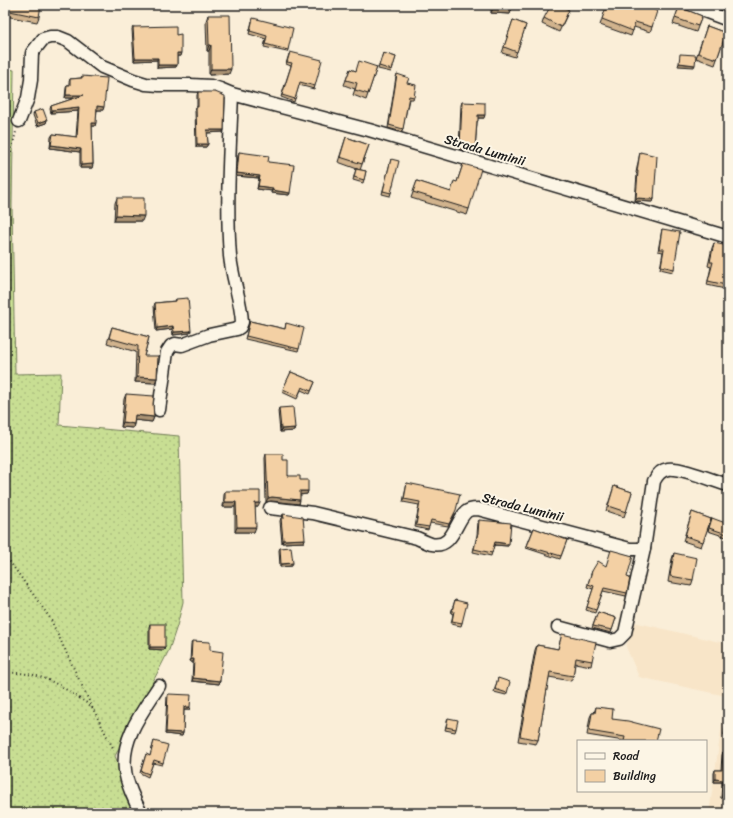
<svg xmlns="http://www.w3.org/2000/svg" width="733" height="818" font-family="Sriracha,sans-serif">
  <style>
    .built { fill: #f8e5c8 }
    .grass { fill: url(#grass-dots); stroke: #727d58 }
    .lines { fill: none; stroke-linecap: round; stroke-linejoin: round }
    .minor-casing { stroke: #1c1c1c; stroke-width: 15 }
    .path { stroke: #1c1c1c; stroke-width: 2; stroke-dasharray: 1 3; stroke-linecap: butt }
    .minor { stroke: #fcf5e5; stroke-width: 12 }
    .wall { fill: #d1b38d; stroke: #1c1c1c }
    .shaded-wall { fill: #aa9273; stroke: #1c1c1c }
    .building { fill: #f3d0a4; stroke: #1c1c1c }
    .labels { text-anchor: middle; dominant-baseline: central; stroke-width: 4; stroke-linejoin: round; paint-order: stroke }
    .street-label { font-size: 13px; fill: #1c1c1c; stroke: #fcf5e5 }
  </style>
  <defs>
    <pattern id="grass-dots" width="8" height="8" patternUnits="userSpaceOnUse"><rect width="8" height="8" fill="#c8de93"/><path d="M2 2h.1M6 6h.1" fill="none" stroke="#abbe7e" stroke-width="1.8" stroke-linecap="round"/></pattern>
  </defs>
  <rect width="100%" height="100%" fill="#faeed8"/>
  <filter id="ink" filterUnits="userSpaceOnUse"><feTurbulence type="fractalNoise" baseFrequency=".025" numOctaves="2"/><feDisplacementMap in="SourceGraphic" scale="8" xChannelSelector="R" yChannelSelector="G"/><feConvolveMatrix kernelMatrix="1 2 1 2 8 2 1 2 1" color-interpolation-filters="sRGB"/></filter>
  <g filter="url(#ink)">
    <path class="built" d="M634 622 728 644V813H709L726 696 639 677 626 647Z"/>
    <path class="grass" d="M5 68 14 70 12 206 15 374 61 373 59 425 179 436 183 602 177 626 169 650 115 756 138 813H5Z"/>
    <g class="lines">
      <defs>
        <g id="minor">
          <path d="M688 5 728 20"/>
          <path d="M19 121 28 98 31 80 32 53 43 39 50 37H58L68 41 102 67 133 80 146 84 159 85H190L211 86 220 89 232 94 369 130 728 237"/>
          <path d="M159 410 167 352 171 346 175 344 182 345 209 335 237 329 240 327 242 322C241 300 232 278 230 256 226 202 230 147 232 94"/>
          <path d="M270 508 313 513 417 538C421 540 426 542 431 544 453 549 455 522 466 512 469 509 474 509 478 509L630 549H644L654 481C657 475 661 470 668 469 681 467 714 481 728 485"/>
          <path d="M558 627 610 641 619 639 625 633 644 549"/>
          <path d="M141 813C135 802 126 782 125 770 121 738 143 711 159 686"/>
        </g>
      </defs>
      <use href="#minor" class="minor-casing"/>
      <g class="path">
        <path d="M5 176 16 132"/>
        <path d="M5 555 50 618 92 707 114 750"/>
        <path d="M5 673C43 671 61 686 91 706"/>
      </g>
      <use href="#minor" class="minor"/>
    </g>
    <g class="wall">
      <path d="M5 5 39 17 37 22 5 16Z"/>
      <path d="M491 5H512L510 14 491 13Z"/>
      <path d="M607 5 652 9V27L650 32 634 27 631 36 600 25Z"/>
      <path d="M719 5H728V10L723 8 724 7Z"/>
      <path d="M679 7 702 16 696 32 673 24Z"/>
      <path d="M208 15 229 74 209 75V51H207L206 21Z"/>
      <path d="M567 15 559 32 542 24 544 18Z"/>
      <path d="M513 20 526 25 515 57 502 53Z"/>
      <path d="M252 21 288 50 287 52 264 47 266 39 249 34Z"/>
      <path d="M707 26 726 33 715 65 696 58Z"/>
      <path d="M133 27 176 35 180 56H177V65L176 67 157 68V60L134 61 132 29Z"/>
      <path d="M383 53 396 57 391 72 378 69Z"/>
      <path d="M289 54 315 86 314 89 299 85 294 102 281 97 291 66 286 64Z"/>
      <path d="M377 67 366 100 353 95 355 89 344 85 350 69 356 71Z"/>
      <path d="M397 74 407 83 414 97 413 99H409L402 132 388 128 396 77Z"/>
      <path d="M82 76 103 110H97L95 126H92L93 164 92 168H80V152L50 148 51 137 53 134 76 137 78 111 51 113 50 109 51 106 75 98H65L66 88 67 85H69V82L70 79 81 78Z"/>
      <path d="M198 92 224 130 223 132 207 133 208 144 206 147H196L195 110 196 107H197V95Z"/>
      <path d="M462 102 484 118H478L477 123 475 149 474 152 459 149 461 105Z"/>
      <path d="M34 112 47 120 46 123 37 126 33 115Z"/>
      <path d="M346 137 369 145 360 170 338 162Z"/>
      <path d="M239 152 268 162 290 193 289 195 271 193 272 191 257 189 259 178 236 176 238 155Z"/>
      <path d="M640 152 654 199 653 202 635 201 637 174 636 173Z"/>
      <path d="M391 159V193L390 196 382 194Z"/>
      <path d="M463 164 469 209 467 215 411 198 417 181 450 192 457 182Z"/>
      <path d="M356 169 366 171 363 183 353 180Z"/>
      <path d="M117 198 142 221H114L115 203Z"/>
      <path d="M662 229 674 269 673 272 660 269 663 252 658 251Z"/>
      <path d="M714 243 726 273V285L725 289 707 285 711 267 708 266 712 248Z"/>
      <path d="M176 299 190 333 173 335 172 329 156 331 154 306 155 303 175 301Z"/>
      <path d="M250 321 285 329 286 323 299 349 298 351 245 339Z"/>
      <path d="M112 327 149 337 144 356 157 378 155 383 135 382 136 352 107 343Z"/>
      <path d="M291 372 315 382 310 394 301 390 297 399 282 392Z"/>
      <path d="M126 394 153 404 154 417 152 422 135 420 133 428 121 427 124 399Z"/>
      <path d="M279 408 295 428 294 431 280 432 278 411Z"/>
      <path d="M266 454 283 460 288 476 300 480 308 491 307 494 300 495 299 504 271 501 266 502 265 458Z"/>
      <path d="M407 483 455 513 448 526 430 523 428 530 415 527 419 505 403 502Z"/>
      <path d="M614 486 632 492 624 517 606 511Z"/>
      <path d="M225 491 258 507H255L254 532H235V507H223L224 495Z"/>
      <path d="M692 512 711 519 701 547 683 541Z"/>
      <path d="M283 514 305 539 304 542 282 543 280 521 281 518H282Z"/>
      <path d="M712 518 728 531 726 537 708 531Z"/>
      <path d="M479 520 508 546 494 545 491 556 473 552 477 535 478 522Z"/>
      <path d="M534 528 567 540 560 559 526 548Z"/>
      <path d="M280 548 292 566 280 567 279 550Z"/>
      <path d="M674 553 693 580 691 586 668 582 672 559Z"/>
      <path d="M606 566 627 577V593L626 596 603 591 595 613 586 610 593 589 587 587 592 571Z"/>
      <path d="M455 600 462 623 461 626 451 624 453 614 451 613Z"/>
      <path d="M598 612 616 618 611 633 592 628Z"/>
      <path d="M150 624 165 647 164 650 149 649V627Z"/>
      <path d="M562 634 592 661 591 666 575 663 573 676 571 681 549 677 538 740 536 744 518 741 535 650 537 645 558 649Z"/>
      <path d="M192 641 220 681 219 684 192 681 193 662H190L191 644Z"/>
      <path d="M498 678 507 693 506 695 494 692Z"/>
      <path d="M168 694 190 707 189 710H184L183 733 182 736 165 734 167 696Z"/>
      <path d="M596 707 612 719 656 741H624L587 735 590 717 592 713H594Z"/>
      <path d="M448 718 456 729 455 732 445 730Z"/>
      <path d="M726 722H728V735H724Z"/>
      <path d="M154 741 163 763 162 765 153 763 148 777 140 773 146 754 150 756Z"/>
      <path d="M723 752 728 813H725L726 798H721L722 782H714V773L715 770H721L722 755Z"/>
    </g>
    <g class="shaded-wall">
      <path d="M493 8H512L510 14 491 13Z"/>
      <path d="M209 45H211L209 51H207Z"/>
      <path d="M177 53H181L180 56H176Z"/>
      <path d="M135 58H158L157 60 134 61Z"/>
      <path d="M679 63 695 65 694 67 678 66Z"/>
      <path d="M158 65H177L176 67 157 68Z"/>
      <path d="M211 69H231L229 74 209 75Z"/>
      <path d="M66 95H84L83 98H65Z"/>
      <path d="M97 106 104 107 103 110H96Z"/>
      <path d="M79 107 78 111 51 113 52 110Z"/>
      <path d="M478 115H485L484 118H477Z"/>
      <path d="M47 120 46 123 37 126 38 123Z"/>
      <path d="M92 123H96L95 126H91Z"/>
      <path d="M207 130H224L223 132 206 133Z"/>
      <path d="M197 144H208L206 147H196Z"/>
      <path d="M51 145 81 149 80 152 50 148Z"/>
      <path d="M93 164 92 168H80L81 165Z"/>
      <path d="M237 173 260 176 259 178 236 176Z"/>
      <path d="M258 186 273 188 272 191 257 189Z"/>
      <path d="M272 190 290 193 289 195 271 193Z"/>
      <path d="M636 198 654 199 653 202 635 201Z"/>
      <path d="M116 215 144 216 142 221H114Z"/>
      <path d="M173 326 172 329 156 331 157 328Z"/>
      <path d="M191 331 190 333 173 335 174 332Z"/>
      <path d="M137 377 157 378 155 383 135 382Z"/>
      <path d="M135 415 154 417 152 422 134 420Z"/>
      <path d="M123 422 134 424 133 428 121 427Z"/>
      <path d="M295 428 294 431 280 432 281 429Z"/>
      <path d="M300 491H308L307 494 299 495Z"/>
      <path d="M272 497 300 500 299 504 271 501 266 502 268 498Z"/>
      <path d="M225 502H236L235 507H223Z"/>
      <path d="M255 503H260L258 507H254Z"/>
      <path d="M237 527H256L254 532H235Z"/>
      <path d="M305 539 304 542 282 543 283 540Z"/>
      <path d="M495 542 509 544 508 546 494 545Z"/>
      <path d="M293 563 292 566 280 567 281 564Z"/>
      <path d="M150 647H165L164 650 149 649Z"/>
      <path d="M191 659H194L193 662H190Z"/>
      <path d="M193 678 220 681 219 684 192 681Z"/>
      <path d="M184 707H190L189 710H183Z"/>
      <path d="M166 732 183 733 182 736 165 734Z"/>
      <path d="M715 779 723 780 722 782H714Z"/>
      <path d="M722 795H727L726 798H721Z"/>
    </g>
    <g class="building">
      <path d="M5 5H41L39 17 5 10Z"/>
      <rect x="493" y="5" width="19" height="3"/>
      <path d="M551 5H560L569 10 561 27 544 18Z"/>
      <path d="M607 5H654L652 9 657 11 652 27 635 22 633 31 602 19Z"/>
      <path d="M679 7 702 16 698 26 675 18Z"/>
      <path d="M208 15H230L231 69H211V45H209Z"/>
      <path d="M253 18 293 28 288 50 265 44 267 36 250 31Z"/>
      <path d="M513 20 526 25 517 52 504 47Z"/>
      <path d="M176 26V35L181 34V53H177V65H158V58H135L133 27Z"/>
      <path d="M707 26 726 33 717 59 698 53Z"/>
      <path d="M290 52 322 60 315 86 300 82 295 99 282 95 292 63 287 62Z"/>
      <path d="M383 53 396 57 392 70 379 66Z"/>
      <path d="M680 54 696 55 695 65 679 63Z"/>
      <path d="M359 61 377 67 368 94 355 90 357 83 346 80 350 69 356 71Z"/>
      <path d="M397 74 409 78 407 83 416 85 414 97 409 96 403 129 389 125Z"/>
      <path d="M82 76 107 78 104 107 97 106 96 123H92L93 164 81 165V149L51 145 53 134 77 137 79 107 52 110 51 106 84 95H66L67 85H70V79L82 78Z"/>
      <path d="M198 92H215L225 96 224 130H207L208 144H197L196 107H198Z"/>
      <path d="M462 102 485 103V115H478V121H477L475 149 460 146Z"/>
      <path d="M43 109 47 120 38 123 34 112Z"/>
      <path d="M346 137 369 145 362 164 340 157Z"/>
      <path d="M239 152 269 156 268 162 294 165 290 193 272 190 273 188 258 186 260 176 237 173Z"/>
      <path d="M640 152 657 156 654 199 636 198 638 171H637Z"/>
      <path d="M391 159 399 161 391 193 383 191Z"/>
      <path d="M463 164 481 169 469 209 413 192 417 181 451 192 454 181 457 182Z"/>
      <path d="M356 169 366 171 364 180 354 177Z"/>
      <path d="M117 198H144V216L116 215Z"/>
      <path d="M662 229 680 232 674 269 661 266 664 249H659Z"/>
      <path d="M714 243 728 246V263L726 273 728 274V278L726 285 708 281 713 262H710Z"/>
      <path d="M188 298 191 331 174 332 173 326 157 328 155 303 176 301V299Z"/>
      <path d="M250 321 285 329 286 323 304 328 299 349 246 336Z"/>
      <path d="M112 327 149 337 144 356H158L157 378 137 377 138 346 109 338Z"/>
      <path d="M291 372 315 382 311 391 302 387 298 396 283 389Z"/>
      <path d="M126 394 154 396 153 404 154 417 135 415 134 424 123 422Z"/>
      <path d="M293 407 295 428 281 429 279 408Z"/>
      <path d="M266 454H283V460H288V476H300V480H308V491H300V500L272 497 268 498Z"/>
      <path d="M407 483 460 494 456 510 449 524 431 520 429 527 416 525 420 502 404 499Z"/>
      <path d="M614 486 632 492 626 512 608 506Z"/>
      <path d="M225 491H260V503H255L256 527H237L236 502H225Z"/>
      <path d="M692 512 711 519 703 542 685 536Z"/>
      <path d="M283 514 303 517 305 539 283 540 281 518H284Z"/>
      <path d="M712 518 728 524V531L727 534 709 528Z"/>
      <path d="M479 520 511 523 509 544 495 542 492 553 474 549 478 533Z"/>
      <path d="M534 528 567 540 561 556 527 546Z"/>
      <path d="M291 547 293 563 281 564 280 548Z"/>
      <path d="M611 550 633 556 627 577 630 578 627 593 604 588 596 610 587 607 594 586 588 584 592 571 598 561 606 566Z"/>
      <path d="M674 553 697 558 693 580 670 576Z"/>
      <path d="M455 600 467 603 462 623 452 621 454 611H452Z"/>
      <path d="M598 612 616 618 612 630 593 626Z"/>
      <rect x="150" y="624" width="15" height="23"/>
      <path d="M562 634 596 642 592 661 576 658 573 676 550 672 538 740 520 736 537 645 558 649Z"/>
      <path d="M192 641 210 642V650L223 652 220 681 193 678 194 659H191Z"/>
      <path d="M498 678 510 682 507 693 495 689Z"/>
      <path d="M168 694 191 695 190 707H184L183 733 166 732Z"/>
      <path d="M596 707 613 709 612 719 628 721 659 729 656 741H624L625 737 589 731 592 713H595Z"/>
      <path d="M448 718 458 720 456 729 446 727Z"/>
      <path d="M726 722H728V732H725Z"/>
      <path d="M154 741 168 745 163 763 154 760 149 774 141 771 146 754 150 756Z"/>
      <path d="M723 752 728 753V812H726L727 795H722L723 780 715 779V770H722Z"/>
    </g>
  </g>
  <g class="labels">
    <g class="street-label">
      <text transform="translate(485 150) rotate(16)">Strada Luminii</text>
      <text transform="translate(523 507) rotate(14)">Strada Luminii</text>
    </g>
  </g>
  <rect width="733" height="818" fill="none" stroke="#fcf5e5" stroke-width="20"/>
  <rect x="10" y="10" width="713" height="798" fill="none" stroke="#1c1c1c" stroke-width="1.5" filter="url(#ink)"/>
  <rect x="577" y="740" width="130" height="52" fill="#fcf5e5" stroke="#a29e95"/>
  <rect x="585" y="753" width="20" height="6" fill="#fcf5e5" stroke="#a29e95"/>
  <text x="613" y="760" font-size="12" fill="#1c1c1c">Road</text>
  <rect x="585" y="770" width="20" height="12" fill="#f3d0a4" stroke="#a29e95"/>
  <text x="613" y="780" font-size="12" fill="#1c1c1c">Building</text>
</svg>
